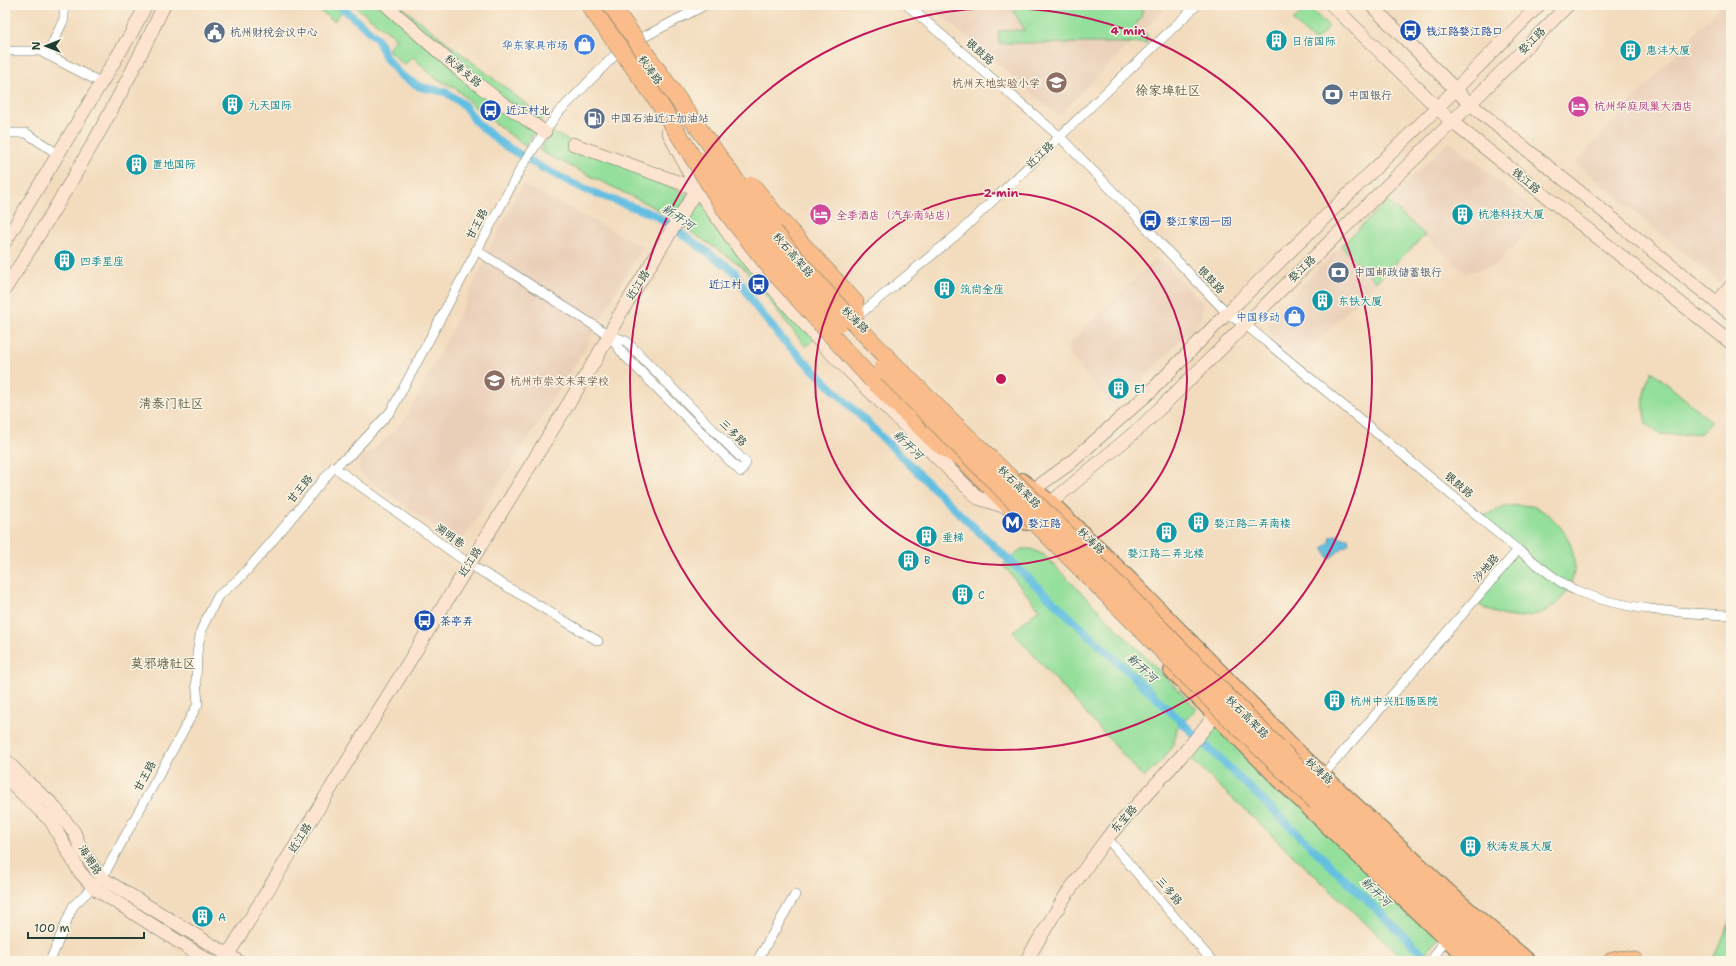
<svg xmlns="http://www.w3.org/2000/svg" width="1736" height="966" font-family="'Shantell Sans','LXGW WenKai TC',sans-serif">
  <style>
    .built { fill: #eacfb8 }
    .green { fill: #94df9b; stroke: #5a8e68 }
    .water { fill: #63bfe1; stroke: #417e8a }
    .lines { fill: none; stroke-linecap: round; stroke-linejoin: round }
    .canal { stroke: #63bfe1; stroke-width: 8 }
    .street-casing { stroke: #697564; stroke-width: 10 }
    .secondary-casing { stroke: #697564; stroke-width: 14 }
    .primary-casing { stroke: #697564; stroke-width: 16 }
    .highway-casing { stroke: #697564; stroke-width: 18 }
    .street { stroke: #fff; stroke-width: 9 }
    .secondary { stroke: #fde4d0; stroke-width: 13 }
    .primary { stroke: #f9bc8a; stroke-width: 14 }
    .highway { stroke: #f9bc8a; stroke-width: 17 }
    .highway-bridge-casing { stroke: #697564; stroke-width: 18; stroke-linecap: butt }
    .highway-bridge { stroke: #f9bc8a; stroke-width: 17 }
    .ring { fill: none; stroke: #c2185b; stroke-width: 2 }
    .labels { text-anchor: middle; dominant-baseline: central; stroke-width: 3; stroke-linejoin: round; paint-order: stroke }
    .transit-label { font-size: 11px; fill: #164399; stroke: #fcf5e5; text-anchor: start }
    .service-label { font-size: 11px; fill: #4e5e75; stroke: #fcf5e5; text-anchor: start }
    .culture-label { font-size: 11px; fill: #0d838f; stroke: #fcf5e5; text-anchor: start }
    .street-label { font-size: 11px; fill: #1f3d34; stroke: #fcf5e5 }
    .shop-label { font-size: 11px; fill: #366cbe; stroke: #fcf5e5; text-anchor: end }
    .education-label { font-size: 11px; fill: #785e54; stroke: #fcf5e5; text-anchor: end }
    .hotel-label { font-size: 11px; fill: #b23c85; stroke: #fcf5e5; text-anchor: start }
    .water-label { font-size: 12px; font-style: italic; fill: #305e5f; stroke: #fcf5e5 }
    .quarter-label { font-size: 13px; fill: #605f47; stroke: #fcf5e5 }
    .centre { fill: #c2185b; stroke: #fcf5e5; stroke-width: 2 }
    .ring-label { font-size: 12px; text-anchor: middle; font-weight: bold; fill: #c2185b; stroke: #fcf5e5; stroke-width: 3; stroke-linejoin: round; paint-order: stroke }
  </style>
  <rect width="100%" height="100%" fill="#fcf5e5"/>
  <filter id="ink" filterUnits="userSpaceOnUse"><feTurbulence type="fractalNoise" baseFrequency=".025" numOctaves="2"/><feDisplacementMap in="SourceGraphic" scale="8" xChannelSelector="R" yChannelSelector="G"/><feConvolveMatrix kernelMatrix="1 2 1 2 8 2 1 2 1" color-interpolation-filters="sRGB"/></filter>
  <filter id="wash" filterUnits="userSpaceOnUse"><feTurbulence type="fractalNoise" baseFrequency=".012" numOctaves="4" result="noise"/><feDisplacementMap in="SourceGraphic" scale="16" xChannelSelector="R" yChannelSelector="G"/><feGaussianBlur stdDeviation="0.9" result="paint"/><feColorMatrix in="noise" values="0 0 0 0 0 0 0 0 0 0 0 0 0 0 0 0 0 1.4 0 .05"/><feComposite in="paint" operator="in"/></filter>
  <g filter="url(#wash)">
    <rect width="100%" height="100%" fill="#f3dcbe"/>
    <g class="built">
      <path d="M929 5H1169L1058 116Z"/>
      <path d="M1721 5H1731V270L1720 283 1575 163Z"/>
      <path d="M1448 143 1454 144 1542 217 1494 266 1465 273 1387 201Z"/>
      <path d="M523 184 643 247 607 307 585 349 465 537 461 540H453L361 474 358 467 360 460 396 430 408 414 452 330 497 234Z"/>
      <path d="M1341 246 1376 282 1297 362 1269 331 1267 321Z"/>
      <path d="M1156 258 1164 263 1202 302 1203 307 1202 315 1199 321 1130 392 1112 405 1070 356 1068 348 1070 343Z"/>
    </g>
    <g class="green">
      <path d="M312 5H347L334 21Z"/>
      <path d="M353 5H399L543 117 526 147 477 109 454 87 436 79 413 57 404 65 388 50 396 38Z"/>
      <path d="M1013 5H1143L1141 18 1129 33 1147 34V43H999L998 31 1025 30 1015 14Z"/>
      <path d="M1308 6 1329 27 1315 42 1293 21Z"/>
      <path d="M551 132 688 195 736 222 830 323 806 347 742 266 657 209 540 151Z"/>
      <path d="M1387 201 1425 235 1376 282 1341 246Z"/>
      <path d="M1652 371 1712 422 1701 433 1677 435 1661 434 1646 424C1642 403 1642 390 1652 371Z"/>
      <path d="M1504 506C1513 506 1527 504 1535 507 1546 512 1554 519 1561 528 1588 562 1572 610 1528 616 1523 616 1517 618 1513 617 1498 616 1486 609 1473 601L1517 550 1480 518Z"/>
      <path d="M1021 549H1031L1044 555 1197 709 1177 728C1175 751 1160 762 1144 778L1013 632 1039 609 1003 565Z"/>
      <path d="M1210 720 1441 935 1419 961H1406L1184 753Z"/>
      <path d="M1731 920V961H1712Z"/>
    </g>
    <path class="water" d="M1339 535 1341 538H1348L1349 543 1329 559 1323 548 1330 542 1331 536Z"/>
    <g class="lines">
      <path class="canal" d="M339 5 377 38 386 58 400 75 420 87 446 92 464 105 476 122 502 144 544 169 586 190 655 215 734 271 756 307 782 339 961 515 1168 709 1430 961"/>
    </g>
  </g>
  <g filter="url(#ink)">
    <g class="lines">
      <defs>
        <g id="street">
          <path d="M907 5 1059 136 1132 211 1161 244 1227 313 1252 330 1518 550"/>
          <path d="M634 42 705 5"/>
          <path d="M5 51H40L102 83"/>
          <path d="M47 55 64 19V5"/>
          <path d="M5 133H26L58 154"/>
          <path d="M476 250 609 335 626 341 746 463 741 472 624 355 609 335"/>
          <path d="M854 319 960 232 1197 5"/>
          <path d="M334 467 469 564 598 641"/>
          <path d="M1323 775 1518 550C1533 560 1559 584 1575 590 1621 610 1681 613 1731 615"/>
          <path d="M1107 838 1212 961"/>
          <path d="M50 961 73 906 102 878 198 704 196 679 197 654 201 630 218 596 241 577 269 545 334 467 351 454 391 411 522 166 557 114 618 52"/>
          <path d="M757 961 795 895"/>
          <path d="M1431 961 1446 939"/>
        </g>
        <g id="secondary">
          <path d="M386 5 459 70 501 102 545 132"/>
          <path d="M1332 5 1452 122 1731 343"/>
          <path d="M1371 5 1469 103 1731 314"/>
          <path d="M668 131 697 189 742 253 822 344 978 498 1009 508 1011 507"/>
          <path d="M573 144 697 189"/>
          <path d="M5 242 132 32 146 5"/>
          <path d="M5 289C63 197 119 104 164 5"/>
          <path d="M1717 303 1731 286"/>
          <path d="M1026 495 1069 464 1150 392 1240 300 1437 108 1539 5"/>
          <path d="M1043 509 1141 427 1452 122 1568 5"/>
          <path d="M5 759 24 779 52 804 74 832 82 851 102 878 238 961"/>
          <path d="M5 777 51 821 79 871 94 888 209 961"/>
          <path d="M224 961 596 359 620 314 697 189 704 185"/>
          <path d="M1026 961 1064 898 1107 838 1184 753 1221 708"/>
        </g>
        <g id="primary">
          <path d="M950 448 1009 508 1027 523"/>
          <path d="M1022 480 1051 502 1131 580 1300 753 1458 900 1529 961"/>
          <path d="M1171 671 1283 784 1434 929 1471 961"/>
        </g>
        <g id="highway">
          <path d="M778 218 855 302V318"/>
          <path d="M872 380 937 443 957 456"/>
          <path d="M1323 792 1508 961"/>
          <path d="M1316 802 1485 961"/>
          <path d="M1612 961 1622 959 1635 961"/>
        </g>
      </defs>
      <use href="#street" class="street-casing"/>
      <use href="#secondary" class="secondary-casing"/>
      <use href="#primary" class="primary-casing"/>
      <use href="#highway" class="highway-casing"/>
      <use href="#street" class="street"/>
      <use href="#secondary" class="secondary"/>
      <use href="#primary" class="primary"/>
      <use href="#highway" class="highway"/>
      <defs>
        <g id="highway-bridge">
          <path d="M589 5 659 103 728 214 773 271 872 380"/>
          <path d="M611 5 756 209C837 315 937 406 1032 499 1130 596 1225 696 1323 792"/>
          <path d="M704 160 783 263 839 323"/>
          <path d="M752 185 778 218"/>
          <path d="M882 368 1222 711 1316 802"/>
        </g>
      </defs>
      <use href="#highway-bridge" class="highway-bridge-casing"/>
      <use href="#highway-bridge" class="highway-bridge"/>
    </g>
  </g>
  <g class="ring">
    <circle cx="1001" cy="379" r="186"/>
    <circle cx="1001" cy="379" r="371"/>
  </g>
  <defs>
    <symbol id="bus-disc" viewBox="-11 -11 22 22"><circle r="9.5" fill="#1a4fb4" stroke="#fcf5e5"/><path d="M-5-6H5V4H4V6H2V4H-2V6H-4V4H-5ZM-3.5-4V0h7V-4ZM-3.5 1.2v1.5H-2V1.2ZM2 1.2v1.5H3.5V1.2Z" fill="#fff"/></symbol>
    <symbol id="civic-disc" viewBox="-11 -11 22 22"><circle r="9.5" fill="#5c6f8a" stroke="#fcf5e5"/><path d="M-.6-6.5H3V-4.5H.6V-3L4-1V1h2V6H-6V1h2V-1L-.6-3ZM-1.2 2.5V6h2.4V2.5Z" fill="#fff"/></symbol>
    <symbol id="building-disc" viewBox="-11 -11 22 22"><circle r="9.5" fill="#0f9aa8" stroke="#fcf5e5"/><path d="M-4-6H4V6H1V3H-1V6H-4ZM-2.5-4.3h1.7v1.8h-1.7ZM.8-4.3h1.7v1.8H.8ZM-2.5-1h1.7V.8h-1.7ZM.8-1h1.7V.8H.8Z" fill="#fff"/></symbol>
    <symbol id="shop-disc" viewBox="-11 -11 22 22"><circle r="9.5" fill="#3f7fe0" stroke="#fcf5e5"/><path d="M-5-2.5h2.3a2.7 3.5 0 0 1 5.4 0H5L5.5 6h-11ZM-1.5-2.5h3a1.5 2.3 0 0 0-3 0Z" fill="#fff"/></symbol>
    <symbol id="school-disc" viewBox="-11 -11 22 22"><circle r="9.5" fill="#8d6e63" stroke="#fcf5e5"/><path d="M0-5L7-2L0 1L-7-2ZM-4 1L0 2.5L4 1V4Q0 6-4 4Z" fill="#fff"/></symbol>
    <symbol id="bank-disc" viewBox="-11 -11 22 22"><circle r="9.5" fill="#5c6f8a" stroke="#fcf5e5"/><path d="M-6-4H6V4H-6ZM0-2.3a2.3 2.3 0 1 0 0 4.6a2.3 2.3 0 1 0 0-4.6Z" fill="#fff"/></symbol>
    <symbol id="hotel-disc" viewBox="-11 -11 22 22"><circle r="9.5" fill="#d1479c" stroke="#fcf5e5"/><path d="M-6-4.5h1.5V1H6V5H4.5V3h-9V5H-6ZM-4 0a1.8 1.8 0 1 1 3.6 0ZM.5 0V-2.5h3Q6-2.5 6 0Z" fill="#fff"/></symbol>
    <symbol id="fuel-disc" viewBox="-11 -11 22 22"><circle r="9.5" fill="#5c6f8a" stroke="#fcf5e5"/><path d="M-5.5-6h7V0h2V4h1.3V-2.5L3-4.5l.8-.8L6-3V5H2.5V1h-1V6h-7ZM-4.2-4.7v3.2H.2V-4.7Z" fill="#fff"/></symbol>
    <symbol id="metro-disc" viewBox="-11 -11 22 22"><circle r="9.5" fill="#1a4fb4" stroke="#fcf5e5"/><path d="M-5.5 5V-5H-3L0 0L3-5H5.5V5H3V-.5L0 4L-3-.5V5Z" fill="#fff"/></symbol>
  </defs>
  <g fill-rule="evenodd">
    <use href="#bus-disc" x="1398" y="18" width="25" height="25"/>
    <use href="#civic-disc" x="202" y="20" width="25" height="25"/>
    <use href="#building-disc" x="1264" y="28" width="25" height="25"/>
    <use href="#shop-disc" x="572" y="32" width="25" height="25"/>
    <use href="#building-disc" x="1618" y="38" width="25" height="25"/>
    <use href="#school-disc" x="1044" y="70" width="25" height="25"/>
    <use href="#bank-disc" x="1320" y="82" width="25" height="25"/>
    <use href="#building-disc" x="220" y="92" width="25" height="25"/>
    <use href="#hotel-disc" x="1566" y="94" width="25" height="25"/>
    <use href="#bus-disc" x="478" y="98" width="25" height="25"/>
    <use href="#fuel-disc" x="582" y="106" width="25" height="25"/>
    <use href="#building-disc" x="124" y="152" width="25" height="25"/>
    <use href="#building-disc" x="1450" y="202" width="25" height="25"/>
    <use href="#hotel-disc" x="808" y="202" width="25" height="25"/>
    <use href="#bus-disc" x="1138" y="208" width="25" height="25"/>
    <use href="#building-disc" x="52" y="248" width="25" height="25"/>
    <use href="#bank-disc" x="1326" y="260" width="25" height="25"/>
    <use href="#bus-disc" x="746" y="272" width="25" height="25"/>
    <use href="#building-disc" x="932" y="276" width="25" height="25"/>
    <use href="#building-disc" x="1310" y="288" width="25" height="25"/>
    <use href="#shop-disc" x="1282" y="304" width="25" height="25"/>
    <use href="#school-disc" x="482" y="368" width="25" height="25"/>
    <use href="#building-disc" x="1106" y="376" width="25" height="25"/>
    <use href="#metro-disc" x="1000" y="510" width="25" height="25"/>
    <use href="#building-disc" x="1186" y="510" width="25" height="25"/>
    <use href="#building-disc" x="1154" y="520" width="25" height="25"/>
    <use href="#building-disc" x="914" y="524" width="25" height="25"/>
    <use href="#building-disc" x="896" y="548" width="25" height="25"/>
    <use href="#building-disc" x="950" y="582" width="25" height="25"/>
    <use href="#bus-disc" x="412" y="608" width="25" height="25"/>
    <use href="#building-disc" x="1322" y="688" width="25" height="25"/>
    <use href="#building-disc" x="1458" y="834" width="25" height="25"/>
    <use href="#building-disc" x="190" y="904" width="25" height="25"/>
  </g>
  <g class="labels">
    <g class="transit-label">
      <text x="1426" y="31">钱江路婺江路口</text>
      <text x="506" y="110">近江村北</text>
      <text x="1166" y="221">婺江家园一园</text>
      <text x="742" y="284" text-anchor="end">近江村</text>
      <text x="1028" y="523">婺江路</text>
      <text x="440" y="621">茶亭弄</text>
    </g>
    <g class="service-label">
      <text x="230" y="32">杭州财税会议中心</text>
      <text x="1348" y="95">中国银行</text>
      <text x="610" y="118">中国石油近江加油站</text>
      <text x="1354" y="272">中国邮政储蓄银行</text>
    </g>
    <g class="culture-label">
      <text x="1292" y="41">日信国际</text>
      <text x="1646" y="50">惠沣大厦</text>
      <text x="248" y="105">九天国际</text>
      <text x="152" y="164">置地国际</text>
      <text x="1478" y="214">杭港科技大厦</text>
      <text x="80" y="261">四季星座</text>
      <text x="960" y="289">筑尚金座</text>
      <text x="1338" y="301">东铁大厦</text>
      <text x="1134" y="389">E1</text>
      <text x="1214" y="523">婺江路二弄南楼</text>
      <text x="942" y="537">垂梯</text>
      <text x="1166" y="553" text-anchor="middle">婺江路二弄北楼</text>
      <text x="924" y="560">B</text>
      <text x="978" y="595">C</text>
      <text x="1350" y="701">杭州中兴肛肠医院</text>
      <text x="1486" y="846">秋涛发展大厦</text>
      <text x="218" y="917">A</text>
    </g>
    <g class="street-label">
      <text transform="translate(1532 41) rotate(-45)">婺江路</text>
      <text transform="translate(980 52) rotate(41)">银鼓路</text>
      <text transform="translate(650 70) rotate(54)">秋涛路</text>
      <text transform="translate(463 71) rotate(39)">秋涛支路</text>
      <text transform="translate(1040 155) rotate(-44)">近江路</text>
      <text transform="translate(1526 181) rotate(39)">钱江路</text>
      <text transform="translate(477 224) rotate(-62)">甘王路</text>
      <text transform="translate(793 255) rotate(49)">秋石高架路</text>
      <text transform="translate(1302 269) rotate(-44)">婺江路</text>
      <text transform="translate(1211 280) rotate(46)">银鼓路</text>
      <text transform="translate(638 285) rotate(-58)">近江路</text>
      <text transform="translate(855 320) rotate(44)">秋涛路</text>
      <text transform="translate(733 433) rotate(45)">三多路</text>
      <text transform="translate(1459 485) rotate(40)">银鼓路</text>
      <text transform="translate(1019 487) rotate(45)">秋石高架路</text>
      <text transform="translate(300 489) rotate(-51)">甘王路</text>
      <text transform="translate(450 536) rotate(36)">溯明巷</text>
      <text transform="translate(1091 541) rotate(44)">秋涛路</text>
      <text transform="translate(470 562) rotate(-58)">近江路</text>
      <text transform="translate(1486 568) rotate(-49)">沙地路</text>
      <text transform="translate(1247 717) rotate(45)">秋石高架路</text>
      <text transform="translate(1319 771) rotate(43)">秋涛路</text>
      <text transform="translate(145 776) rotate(-61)">甘王路</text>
      <text transform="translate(1124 819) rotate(-48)">东宝路</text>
      <text transform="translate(300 838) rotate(-58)">近江路</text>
      <text transform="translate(90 860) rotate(57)">海潮路</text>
      <text transform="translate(1169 891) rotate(49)">三多路</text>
    </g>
    <g class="shop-label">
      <text x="568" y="45">华东家具市场</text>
      <text x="1280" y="317">中国移动</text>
    </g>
    <g class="education-label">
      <text x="1040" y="83">杭州天地实验小学</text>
      <text x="510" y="381" text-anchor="start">杭州市崇文未来学校</text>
    </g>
    <g class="hotel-label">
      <text x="1594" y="106">杭州华庭凤巢大酒店</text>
      <text x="836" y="215">全季酒店（汽车南站店）</text>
    </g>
    <g class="water-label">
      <text transform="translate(678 217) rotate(34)">新开河</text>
      <text transform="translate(908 445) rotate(44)">新开河</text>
      <text transform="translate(1142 668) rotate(43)">新开河</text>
      <text transform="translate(1376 892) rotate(44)">新开河</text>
    </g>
    <g class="quarter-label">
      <text x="1168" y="90">徐家埠社区</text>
      <text x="171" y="403">清泰门社区</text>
      <text x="163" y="663">莫邪塘社区</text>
    </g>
  </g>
  <circle cx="1001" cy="379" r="6" class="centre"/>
  <g class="ring-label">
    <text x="1128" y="35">4 min</text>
    <text x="1001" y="197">2 min</text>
  </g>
  <rect width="1736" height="966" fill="none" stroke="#fcf5e5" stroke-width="20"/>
  <g transform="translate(46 46) rotate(270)" stroke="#fcf5e5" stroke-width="3" paint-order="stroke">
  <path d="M0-3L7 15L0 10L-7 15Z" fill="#1f3d34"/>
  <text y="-6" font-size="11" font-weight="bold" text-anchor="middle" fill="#1f3d34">N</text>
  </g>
  <path d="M28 932v6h116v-6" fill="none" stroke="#1f3d34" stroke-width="2"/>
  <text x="34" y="932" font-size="12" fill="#1f3d34" stroke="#fcf5e5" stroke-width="3" paint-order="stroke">100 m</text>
</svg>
